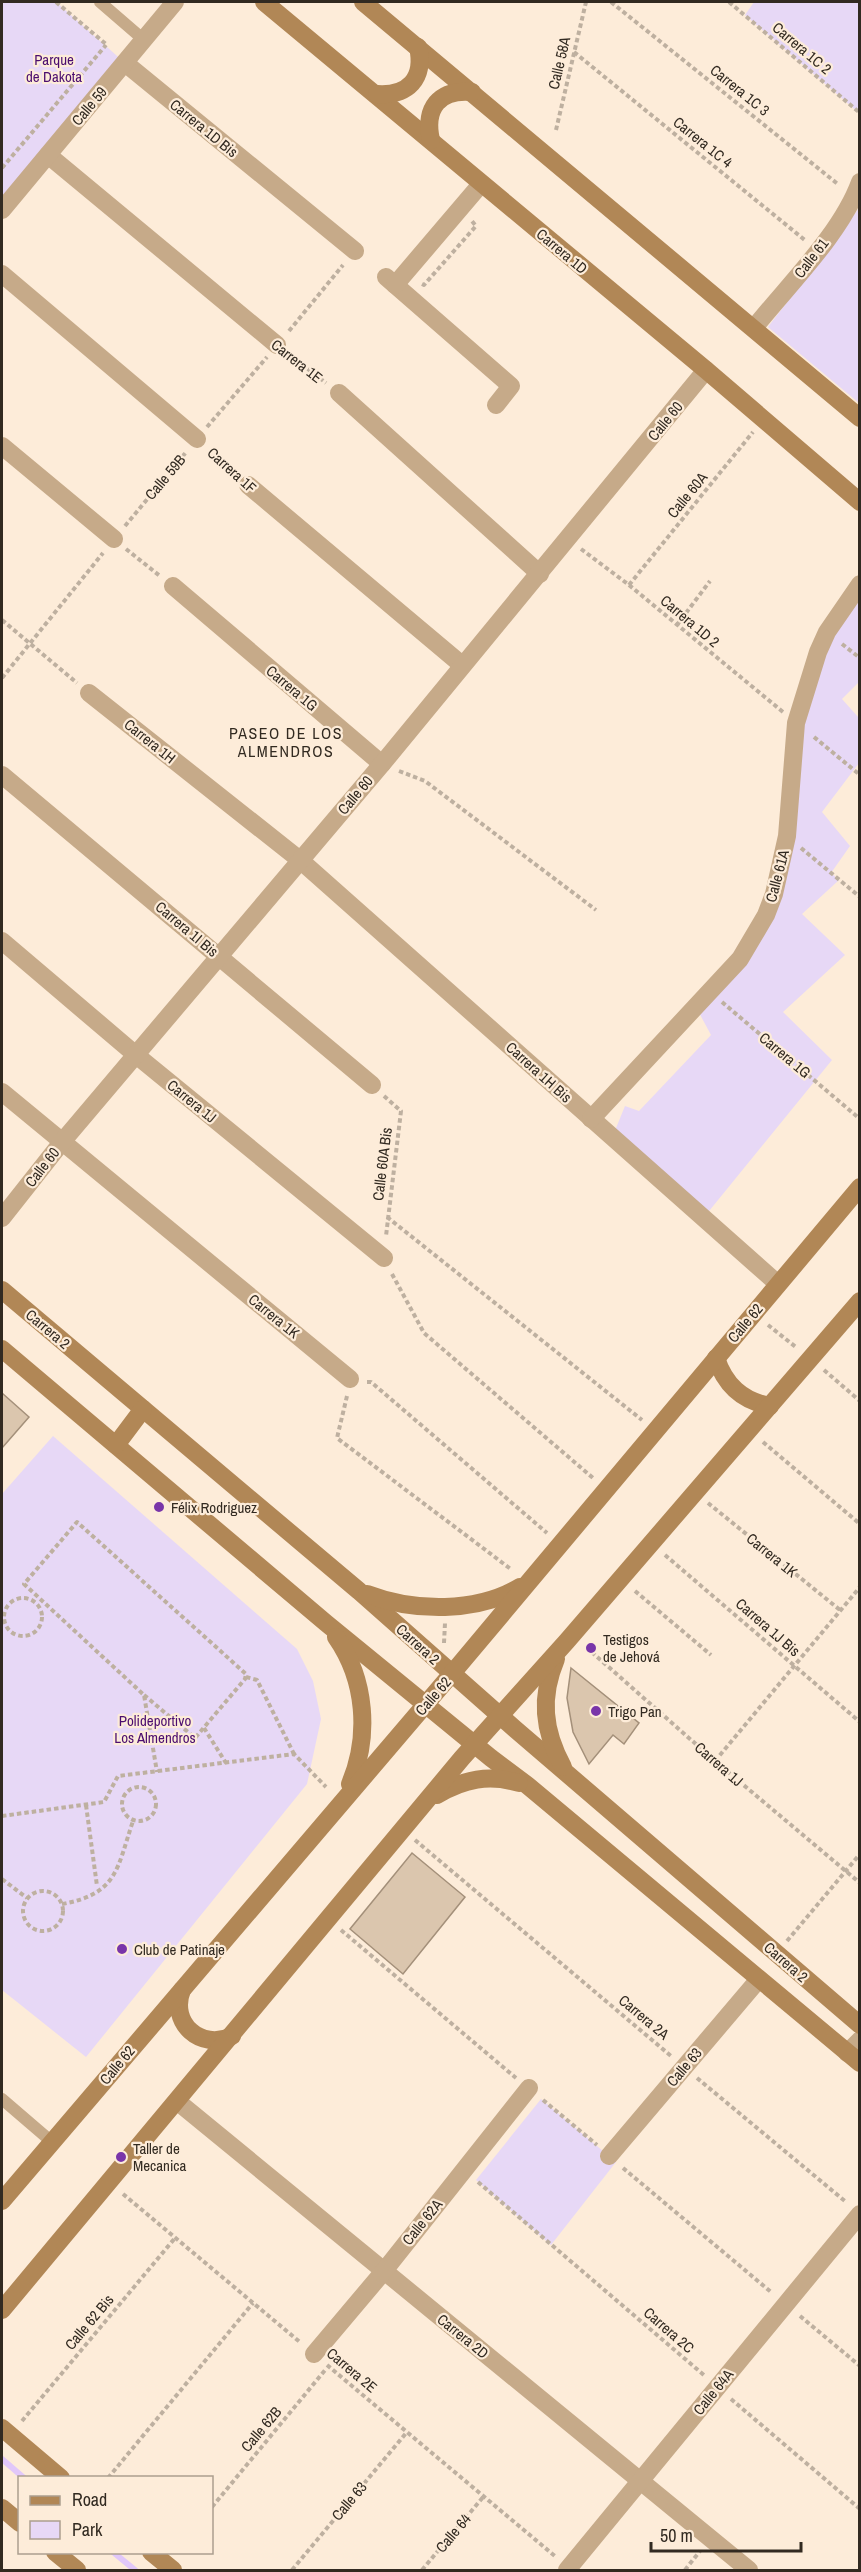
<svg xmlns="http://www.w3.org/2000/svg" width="861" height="2572" font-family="'Archivo Narrow',sans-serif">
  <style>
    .green { fill: #e7d8f6 }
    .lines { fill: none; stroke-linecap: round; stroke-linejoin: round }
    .stream { stroke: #e1c7f9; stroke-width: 6 }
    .building { fill: #dbc6ae; stroke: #a4907a; stroke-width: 1.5 }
    .path { stroke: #beb0a0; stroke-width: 4; stroke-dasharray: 4.5 3; stroke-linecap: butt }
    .lane { stroke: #c6aa89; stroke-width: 12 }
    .street { stroke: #c6aa89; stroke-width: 18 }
    .secondary { stroke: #b18756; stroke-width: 18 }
    .poi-dot { fill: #7935a9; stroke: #fdecd9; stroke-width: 2 }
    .labels { text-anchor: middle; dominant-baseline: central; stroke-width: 4.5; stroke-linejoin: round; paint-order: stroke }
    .street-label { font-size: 15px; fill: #322a21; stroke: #fdecd9 }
    .park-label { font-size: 15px; fill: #4b0d6f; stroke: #fdecd9 }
    .poi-label { font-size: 15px; fill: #322a21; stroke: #fdecd9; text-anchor: start }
    .neighbourhood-label { font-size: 16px; letter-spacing: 1.5px; fill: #322a21; stroke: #fdecd9 }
  </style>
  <rect width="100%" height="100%" fill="#fdecd9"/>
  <g class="green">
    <path d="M2 2H56L125 63 2 210Z"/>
    <path d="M754 2H859V113L745 15Z"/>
    <path d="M859 208V403L768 327Z"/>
    <path d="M859 587V682L842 699 859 718V763L822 812 850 846 831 873 839 880 802 914 845 955 783 1012 832 1060 705 1216 614 1133 625 1106 639 1111 711 1035 696 1007 774 894 796 723 827 632Z"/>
    <path d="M53 1436 297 1649 313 1681 321 1719 307 1784 86 2057 2 1990V1494Z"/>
    <path d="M541 2099 616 2162 551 2245 476 2180Z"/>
  </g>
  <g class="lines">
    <g class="stream">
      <path d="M2 2459 24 2478"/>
      <path d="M113 2552 135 2570"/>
    </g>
  </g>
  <g class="building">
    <path d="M2 1393 29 1417 2 1448Z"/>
    <path d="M571 1668 639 1723 624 1744 613 1735 589 1764 573 1732 567 1698Z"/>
    <path d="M412 1853 465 1897 403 1974 350 1929Z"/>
  </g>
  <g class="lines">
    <g class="path">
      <path d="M56 2 107 45"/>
      <path d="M611 2 839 185"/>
      <path d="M729 2 860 113"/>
      <path d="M574 52 806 241"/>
      <path d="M556 130 586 2"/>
      <path d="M2 168 106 45"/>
      <path d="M422 284 424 285 476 226 471 220"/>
      <path d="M289 331 343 265"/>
      <path d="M290 355 326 383"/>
      <path d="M207 427 267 357"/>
      <path d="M209 450 234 473"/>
      <path d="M125 526 187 451"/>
      <path d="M126 549 160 576"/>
      <path d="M581 549 629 585 783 712"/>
      <path d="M629 585 753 432"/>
      <path d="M2 620 77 683"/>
      <path d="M677 625 710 581"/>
      <path d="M842 644 860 658"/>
      <path d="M2 678 103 553"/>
      <path d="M814 737 860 775"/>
      <path d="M399 771 425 781 596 910"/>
      <path d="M801 848 860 897"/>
      <path d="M722 1002 860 1119"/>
      <path d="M384 1096 401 1111 386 1236"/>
      <path d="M387 1217 642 1420"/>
      <path d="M392 1274 424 1333 593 1478"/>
      <path d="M768 1325 797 1348"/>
      <path d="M824 1370 860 1401"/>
      <path d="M367 1382H371L547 1533"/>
      <path d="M347 1396 337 1438 512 1570"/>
      <path d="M763 1442 860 1524"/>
      <path d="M708 1503 840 1610"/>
      <path d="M665 1555 860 1722"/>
      <path d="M635 1591 711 1655"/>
      <circle cx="23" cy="1617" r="19"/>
      <path d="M444 1643 445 1623"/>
      <path d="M586 1647 715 1761 860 1883"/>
      <path d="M246 1677 257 1680 294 1754"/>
      <path d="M144 1695 195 1738 245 1679 246 1674 77 1522 24 1584 144 1695 157 1772"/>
      <path d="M204 1728 226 1763"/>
      <path d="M715 1761 860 1587"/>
      <circle cx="139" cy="1804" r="17"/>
      <path d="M86 1805 97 1886"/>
      <path d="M2 1816 104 1802 118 1776 294 1754 326 1787"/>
      <path d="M415 1840 671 2056"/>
      <path d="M2 1879 27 1898"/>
      <circle cx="43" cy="1911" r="20"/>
      <path d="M62 1904C118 1894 117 1868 133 1821"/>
      <path d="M341 1930 516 2078"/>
      <path d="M787 1941 860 1854"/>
      <path d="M697 2078 846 2202"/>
      <path d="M543 2100 597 2145"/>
      <path d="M623 2168 771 2292"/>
      <path d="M478 2182 705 2376"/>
      <path d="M123 2194 301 2343"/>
      <path d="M800 2316 860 2366"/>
      <path d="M327 2365 556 2557"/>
      <path d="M731 2399 860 2509"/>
      <path d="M22 2421 175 2238"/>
      <path d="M108 2478 253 2303"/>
      <path d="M212 2507 326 2369"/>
      <path d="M292 2570 407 2432"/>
      <path d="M422 2570 484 2496"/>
      <path d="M685 2570 700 2551"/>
    </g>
    <g class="lane">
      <path d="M100 2 144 40"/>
      <path d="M2 2099 52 2142"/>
    </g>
    <g class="street">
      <path d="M125 63 355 251"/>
      <path d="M48 155 277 345"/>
      <path d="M2 210 175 2"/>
      <path d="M2 274 197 439"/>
      <path d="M386 277 511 386 496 405"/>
      <path d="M395 285 481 184"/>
      <path d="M754 328C788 285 841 234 860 182"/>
      <path d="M339 393 540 574"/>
      <path d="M2 446 114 539"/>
      <path d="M248 485 462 665"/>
      <path d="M173 586 382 764"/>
      <path d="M89 693 300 860 778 1284"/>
      <path d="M2 775 372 1085"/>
      <path d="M2 941 136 1055 384 1258"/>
      <path d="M2 1092 350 1379"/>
      <path d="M591 1119 740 959 766 915 774 894 787 836 796 723 818 652 827 632 860 584"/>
      <path d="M2 1218 62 1142 382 764 706 370"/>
      <path d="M847 2053 860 2040"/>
      <path d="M178 2102 749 2570"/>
      <path d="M609 2156 759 1979"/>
      <path d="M314 2354 384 2271 529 2088"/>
      <path d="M567 2570 860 2214"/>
    </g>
    <g class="secondary">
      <path d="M264 2 706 370 860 502"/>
      <path d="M363 2 860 418"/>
      <path d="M377 94C408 96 425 79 418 47"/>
      <path d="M431 140C424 108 439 89 472 92"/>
      <path d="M2 1290 359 1591 515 1729 860 2025"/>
      <path d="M2 1349 326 1623 491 1758 527 1785 860 2063"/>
      <path d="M716 1358C725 1385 742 1401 770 1406"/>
      <path d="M116 1445 143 1409"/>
      <path d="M367 1594C414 1612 477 1613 520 1587"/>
      <path d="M336 1637C366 1680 370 1736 350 1784"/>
      <path d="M556 1659C540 1697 543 1730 563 1767"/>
      <path d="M437 1795C464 1779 489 1774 519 1783"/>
      <path d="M182 1990C169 2023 201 2051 232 2036"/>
      <path d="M2 2201 460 1664 860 1187"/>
      <path d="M2 2310 462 1758 567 1641 860 1301"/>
      <path d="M2 2428 61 2478"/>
      <path d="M2 2508 20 2523"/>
      <path d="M55 2552 77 2570"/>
      <path d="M151 2552 173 2570"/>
    </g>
  </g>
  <g class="poi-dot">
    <circle cx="159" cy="1507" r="6"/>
    <circle cx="591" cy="1648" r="6"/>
    <circle cx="596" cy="1711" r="6"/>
    <circle cx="122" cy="1949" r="6"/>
    <circle cx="121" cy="2157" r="6"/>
  </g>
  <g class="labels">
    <g class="street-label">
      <text transform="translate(802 48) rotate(40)">Carrera 1C 2</text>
      <text transform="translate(559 63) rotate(-77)">Calle 58A</text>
      <text transform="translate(740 90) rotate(39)">Carrera 1C 3</text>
      <text transform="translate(89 106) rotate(-50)">Calle 59</text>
      <text transform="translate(204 128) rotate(39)">Carrera 1D Bis</text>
      <text transform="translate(703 142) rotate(39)">Carrera 1C 4</text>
      <text transform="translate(562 251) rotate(40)">Carrera 1D</text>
      <text transform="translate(811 258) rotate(-52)">Calle 61</text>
      <text transform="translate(297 361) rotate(38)">Carrera 1E</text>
      <text transform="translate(665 421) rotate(-51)">Calle 60</text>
      <text transform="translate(232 470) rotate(42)">Carrera 1F</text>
      <text transform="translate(165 477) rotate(-50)">Calle 59B</text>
      <text transform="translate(687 495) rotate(-51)">Calle 60A</text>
      <text transform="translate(690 621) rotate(40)">Carrera 1D 2</text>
      <text transform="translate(292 688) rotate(40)">Carrera 1G</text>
      <text transform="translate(150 741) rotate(39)">Carrera 1H</text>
      <text transform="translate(355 795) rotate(-50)">Calle 60</text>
      <text transform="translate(777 876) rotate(-75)">Calle 61A</text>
      <text transform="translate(187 929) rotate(40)">Carrera 1I Bis</text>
      <text transform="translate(785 1055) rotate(40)">Carrera 1G</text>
      <text transform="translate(539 1072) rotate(42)">Carrera 1H Bis</text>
      <text transform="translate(192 1101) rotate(39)">Carrera 1J</text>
      <text transform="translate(382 1164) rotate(-83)">Calle 60A Bis</text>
      <text transform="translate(42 1167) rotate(-52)">Calle 60</text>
      <text transform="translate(274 1316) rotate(39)">Carrera 1K</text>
      <text transform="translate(745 1323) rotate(-50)">Calle 62</text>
      <text transform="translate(48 1329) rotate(40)">Carrera 2</text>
      <text transform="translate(772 1555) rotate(39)">Carrera 1K</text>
      <text transform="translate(768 1627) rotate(41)">Carrera 1J Bis</text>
      <text transform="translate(418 1644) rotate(42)">Carrera 2</text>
      <text transform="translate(433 1696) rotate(-49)">Calle 62</text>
      <text transform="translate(719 1764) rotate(41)">Carrera 1J</text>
      <text transform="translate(786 1962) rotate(41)">Carrera 2</text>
      <text transform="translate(644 2017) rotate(40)">Carrera 2A</text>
      <text transform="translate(117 2065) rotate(-50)">Calle 62</text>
      <text transform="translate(684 2067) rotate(-50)">Calle 63</text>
      <text transform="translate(422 2222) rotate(-51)">Calle 62A</text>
      <text transform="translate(89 2322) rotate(-50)">Calle 62 Bis</text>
      <text transform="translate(669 2330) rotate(41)">Carrera 2C</text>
      <text transform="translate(463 2336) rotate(39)">Carrera 2D</text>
      <text transform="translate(352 2370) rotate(40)">Carrera 2E</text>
      <text transform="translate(713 2392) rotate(-51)">Calle 64A</text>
      <text transform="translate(261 2429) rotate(-50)">Calle 62B</text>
      <text transform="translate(349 2501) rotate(-50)">Calle 63</text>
      <text transform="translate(453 2533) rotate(-50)">Calle 64</text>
    </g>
    <g class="park-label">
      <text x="54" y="59">Parque<tspan x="54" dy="17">de Dakota</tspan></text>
      <text x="155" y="1720">Polideportivo<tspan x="155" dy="17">Los Almendros</tspan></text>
    </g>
    <g class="poi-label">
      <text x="171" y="1507">Félix Rodriguez</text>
      <text x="603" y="1639">Testigos<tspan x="603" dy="17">de Jehová</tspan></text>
      <text x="608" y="1711">Trigo Pan</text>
      <text x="134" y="1949">Club de Patinaje</text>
      <text x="133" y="2148">Taller de<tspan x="133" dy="17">Mecanica</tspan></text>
    </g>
    <g class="neighbourhood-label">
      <text x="286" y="733">PASEO DE LOS<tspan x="286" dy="18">ALMENDROS</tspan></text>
    </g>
  </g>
  <rect width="861" height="2572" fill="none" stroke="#322a21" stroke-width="6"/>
  <rect x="18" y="2476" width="195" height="78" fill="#fdecd9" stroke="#ac9e8f" stroke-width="1.5"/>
  <rect x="30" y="2496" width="30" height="9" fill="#b18756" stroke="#ac9e8f" stroke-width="1.5"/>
  <text x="72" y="2506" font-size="18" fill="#322a21">Road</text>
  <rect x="30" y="2521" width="30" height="18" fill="#e7d8f6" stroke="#ac9e8f" stroke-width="1.5"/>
  <text x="72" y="2536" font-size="18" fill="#322a21">Park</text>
  <path d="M651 2542v9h150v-9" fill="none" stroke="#322a21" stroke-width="3"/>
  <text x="660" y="2542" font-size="18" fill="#322a21" stroke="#fdecd9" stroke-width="4.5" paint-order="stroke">50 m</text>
</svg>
